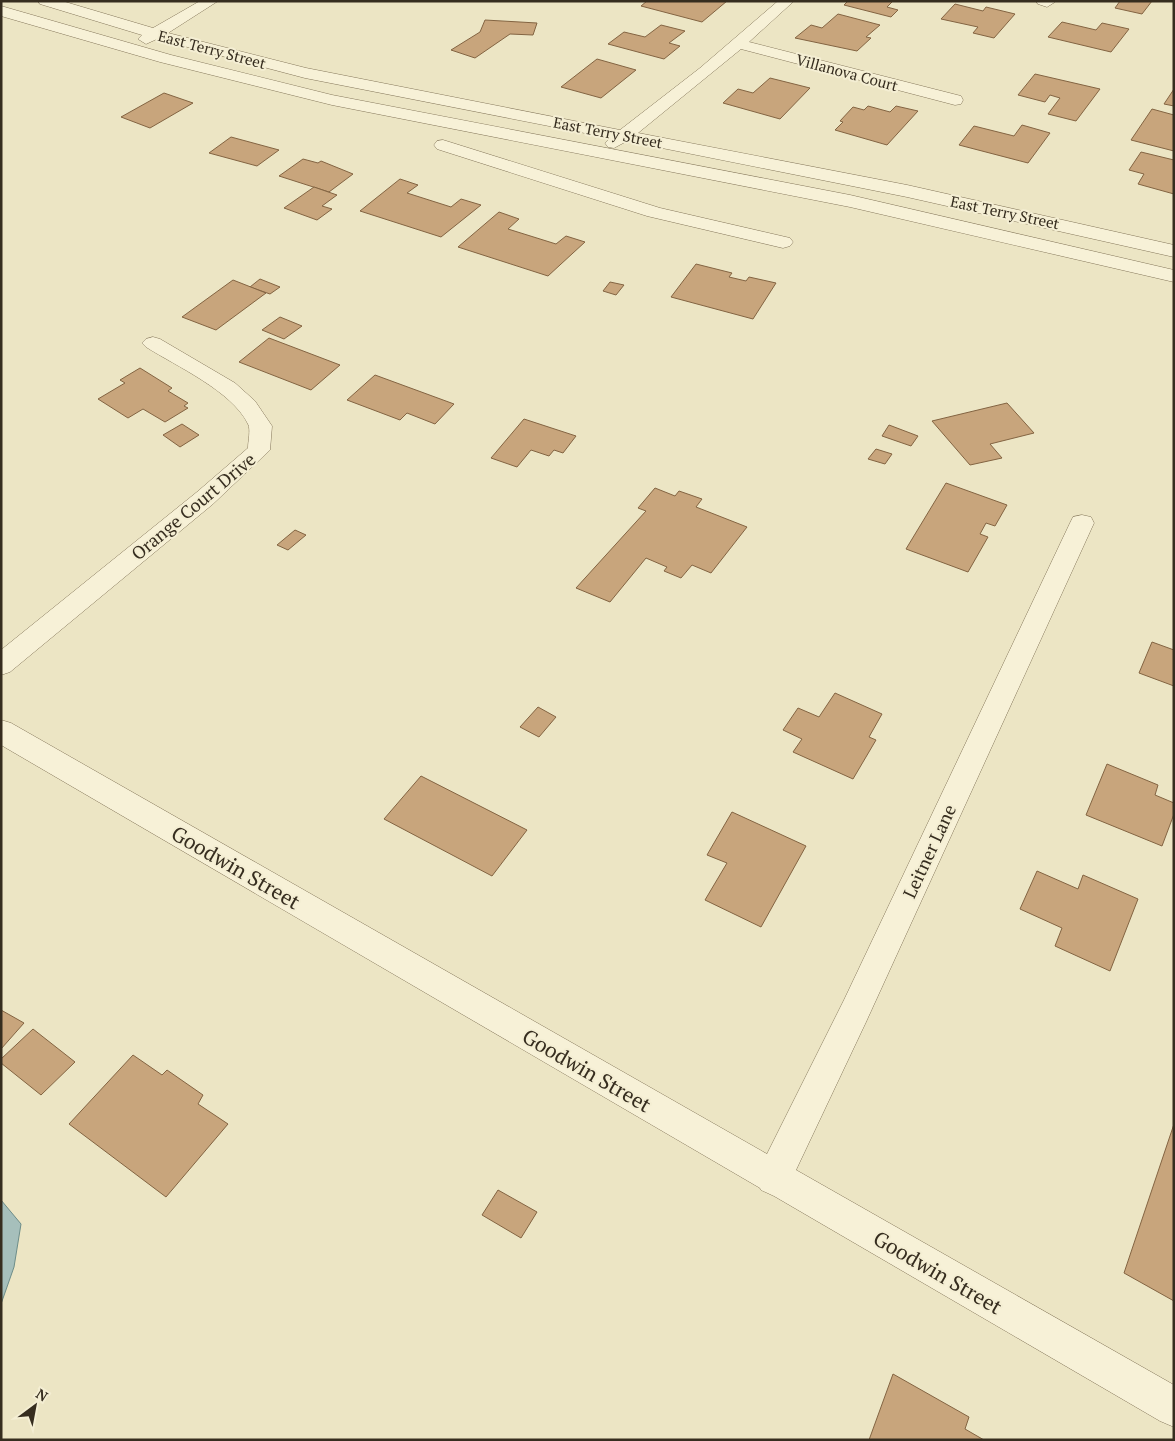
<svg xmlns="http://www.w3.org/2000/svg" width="1175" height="1441" font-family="'PT Serif',serif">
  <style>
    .water { fill: #a6bfbb; stroke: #6d8d89 }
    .building { fill: #c8a57c; stroke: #836442 }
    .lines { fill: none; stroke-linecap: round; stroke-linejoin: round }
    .minor-casing { stroke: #85775b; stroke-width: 1 }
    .minor { fill: #f7f1d7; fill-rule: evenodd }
    .labels { text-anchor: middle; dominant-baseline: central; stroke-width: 4; stroke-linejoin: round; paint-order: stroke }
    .far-street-label { font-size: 15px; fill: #362d1f; stroke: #f4eed3 }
    .street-label { font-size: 18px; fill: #362d1f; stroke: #f4eed3 }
    .near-street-label { font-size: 21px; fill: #362d1f; stroke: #f4eed3 }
  </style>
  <rect width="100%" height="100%" fill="#ece5c4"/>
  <path class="water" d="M1 1200 21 1224 14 1267 1 1304Z"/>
  <g class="building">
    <path d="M647 1H727L702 22 641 6Z"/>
    <path d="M848 1H893L887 7 898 10 891 17 844 5Z"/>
    <path d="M1120 1H1152L1142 14 1115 8Z"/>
    <path d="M955 4 983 11 986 7 1015 14 994 38 973 33 978 27 941 19Z"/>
    <path d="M838 14 880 25 866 37 871 38 857 51 795 38 811 25 822 28Z"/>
    <path d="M485 20 537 23 533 35 510 34 475 58 451 50 480 32Z"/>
    <path d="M1062 22 1096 30 1102 23 1129 29 1111 52 1048 37Z"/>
    <path d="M661 25 685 31 669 43 680 46 664 59 608 44 624 32 645 37Z"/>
    <path d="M597 59 636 70 601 98 561 87Z"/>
    <path d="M1035 74 1100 89 1076 121 1048 114 1060 98 1050 95 1045 102 1018 95Z"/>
    <path d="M770 78 810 88 780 119 723 103 738 89 753 93Z"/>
    <path d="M1174 89V106L1164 104Z"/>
    <path d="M164 93 193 103 150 128 121 117Z"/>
    <path d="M868 106 890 112 896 106 918 111 887 145 835 130 843 122 840 121 853 107 864 110Z"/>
    <path d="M1152 109 1174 115V151L1131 140Z"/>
    <path d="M1022 125 1050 133 1028 163 959 145 974 126 1014 136Z"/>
    <path d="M231 137 279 150 257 166 209 153Z"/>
    <path d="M1141 152 1174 160V194L1138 184 1144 174 1129 170Z"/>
    <path d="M303 159 318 163 321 161 353 174 329 192 279 176Z"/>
    <path d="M400 179 418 185 407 193 451 207 461 199 481 205 441 237 360 211Z"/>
    <path d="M314 187 337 195 322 206 332 209 317 220 284 208Z"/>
    <path d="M499 212 519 219 508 229 556 244 566 236 585 242 548 276 458 247Z"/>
    <path d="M696 264 732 273 729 277 746 281 749 277 776 283 753 319 671 297Z"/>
    <path d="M260 279 280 287 270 294 250 287Z"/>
    <path d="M233 280 266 293 216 330 182 317Z"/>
    <path d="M610 282 624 285 616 295 603 291Z"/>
    <path d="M280 317 302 326 284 339 262 330Z"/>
    <path d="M269 338 340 365 311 390 239 362Z"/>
    <path d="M140 368 172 388 168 391 188 403 184 406 188 408 165 422 143 409 128 418 98 399 125 383 120 380Z"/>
    <path d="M375 375 454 404 435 424 407 413 400 420 347 400Z"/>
    <path d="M1007 403 1034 433 990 444 1002 458 970 465 932 421Z"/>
    <path d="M524 419 576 436 563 453 554 450 549 456 531 450 517 467 491 458Z"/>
    <path d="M182 424 199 435 180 447 163 435Z"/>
    <path d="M889 425 918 436 911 446 882 436Z"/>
    <path d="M876 449 892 454 885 464 868 459Z"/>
    <path d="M946 483 1007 505 995 526 986 523 980 534 988 537 968 572 906 549Z"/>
    <path d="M655 488 675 496 679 491 702 499 696 507 747 527 711 573 692 565 681 578 664 571 667 567 646 558 610 602 576 588 646 511 638 508Z"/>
    <path d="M295 530 306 535 288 550 277 545Z"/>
    <path d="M1152 642 1174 650V686L1139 673Z"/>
    <path d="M835 693 882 714 869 737 876 740 853 779 793 752 802 739 783 730 798 708 819 717Z"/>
    <path d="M538 707 556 717 539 737 520 727Z"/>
    <path d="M1107 764 1158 785 1155 795 1174 803V814L1162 846 1086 815Z"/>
    <path d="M421 776 527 830 492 876 384 819Z"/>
    <path d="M732 812 806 846 761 927 705 900 727 863 707 855Z"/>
    <path d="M1037 871 1078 889 1083 875 1138 899 1110 971 1055 946 1062 928 1020 909Z"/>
    <path d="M1 1010 24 1023 1 1049Z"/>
    <path d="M33 1029 75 1062 41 1095 1 1063V1059Z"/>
    <path d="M133 1055 162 1075 167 1070 203 1095 198 1104 228 1124 166 1197 69 1124Z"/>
    <path d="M1174 1124V1301L1124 1273Z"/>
    <path d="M498 1190 537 1212 521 1238 482 1215Z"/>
    <path d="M893 1374 969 1417 965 1429 984 1440H869Z"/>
  </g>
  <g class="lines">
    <defs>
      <g id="minor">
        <path d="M38 1H62L153 28 200 1H218L168 33 306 68 620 130 700 68 778 1H794L749 42 961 96 963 100 961 104 955 105 741 49 638 133 907 185 1174 245V257L907 197 627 141 614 148 608 147 605 143 610 138 305 78 157 39 146 44 138 39 142 35 40 4Z"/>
        <path d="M1036 1H1054L1055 2 1047 7 1038 4Z"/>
        <path d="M1 6 171 55 332 95 850 195 1174 270V282L850 207 332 105 160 62 1 16Z"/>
        <path d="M443 140 660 208 790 238 793 242 790 246 783 248 647 216 437 149 434 145 437 141Z"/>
        <path d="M153 337 160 339 235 383 255 401 272 426 270 450 213 504 10 672 1 675V650L197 492 248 448C248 441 251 430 248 424 232 391 176 366 146 347L142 343 146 339Z"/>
        <path d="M1082 515 1091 517 1094 523 866 1022 796 1170 1174 1385V1427L1160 1421 774 1196 761 1190 760 1188 1 745V720L11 723 767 1154 844 1000 1070 523 1073 517Z"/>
      </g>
    </defs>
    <use href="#minor" class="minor-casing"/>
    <use href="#minor" class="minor"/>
  </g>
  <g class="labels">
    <g class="far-street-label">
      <text transform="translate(212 49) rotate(15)">East Terry Street</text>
      <text transform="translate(847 72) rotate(15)">Villanova Court</text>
      <text transform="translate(608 132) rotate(11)">East Terry Street</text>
      <text transform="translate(1005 212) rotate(12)">East Terry Street</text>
    </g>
    <g class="street-label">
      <text transform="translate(193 506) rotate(-40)">Orange Court Drive</text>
      <text transform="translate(929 851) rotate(-65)">Leitner Lane</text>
    </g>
    <g class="near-street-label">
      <text transform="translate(236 867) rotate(30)">Goodwin Street</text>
      <text transform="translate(587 1070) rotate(30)">Goodwin Street</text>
      <text transform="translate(938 1272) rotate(30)">Goodwin Street</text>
    </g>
  </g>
  <rect width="1175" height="1441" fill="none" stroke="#362d1f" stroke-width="5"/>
  <g transform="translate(35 1406) rotate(32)" stroke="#f4eed3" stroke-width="4" paint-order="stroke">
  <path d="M0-4L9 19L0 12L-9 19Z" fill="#362d1f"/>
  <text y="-8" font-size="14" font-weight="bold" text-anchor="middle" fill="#362d1f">N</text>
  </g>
</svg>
